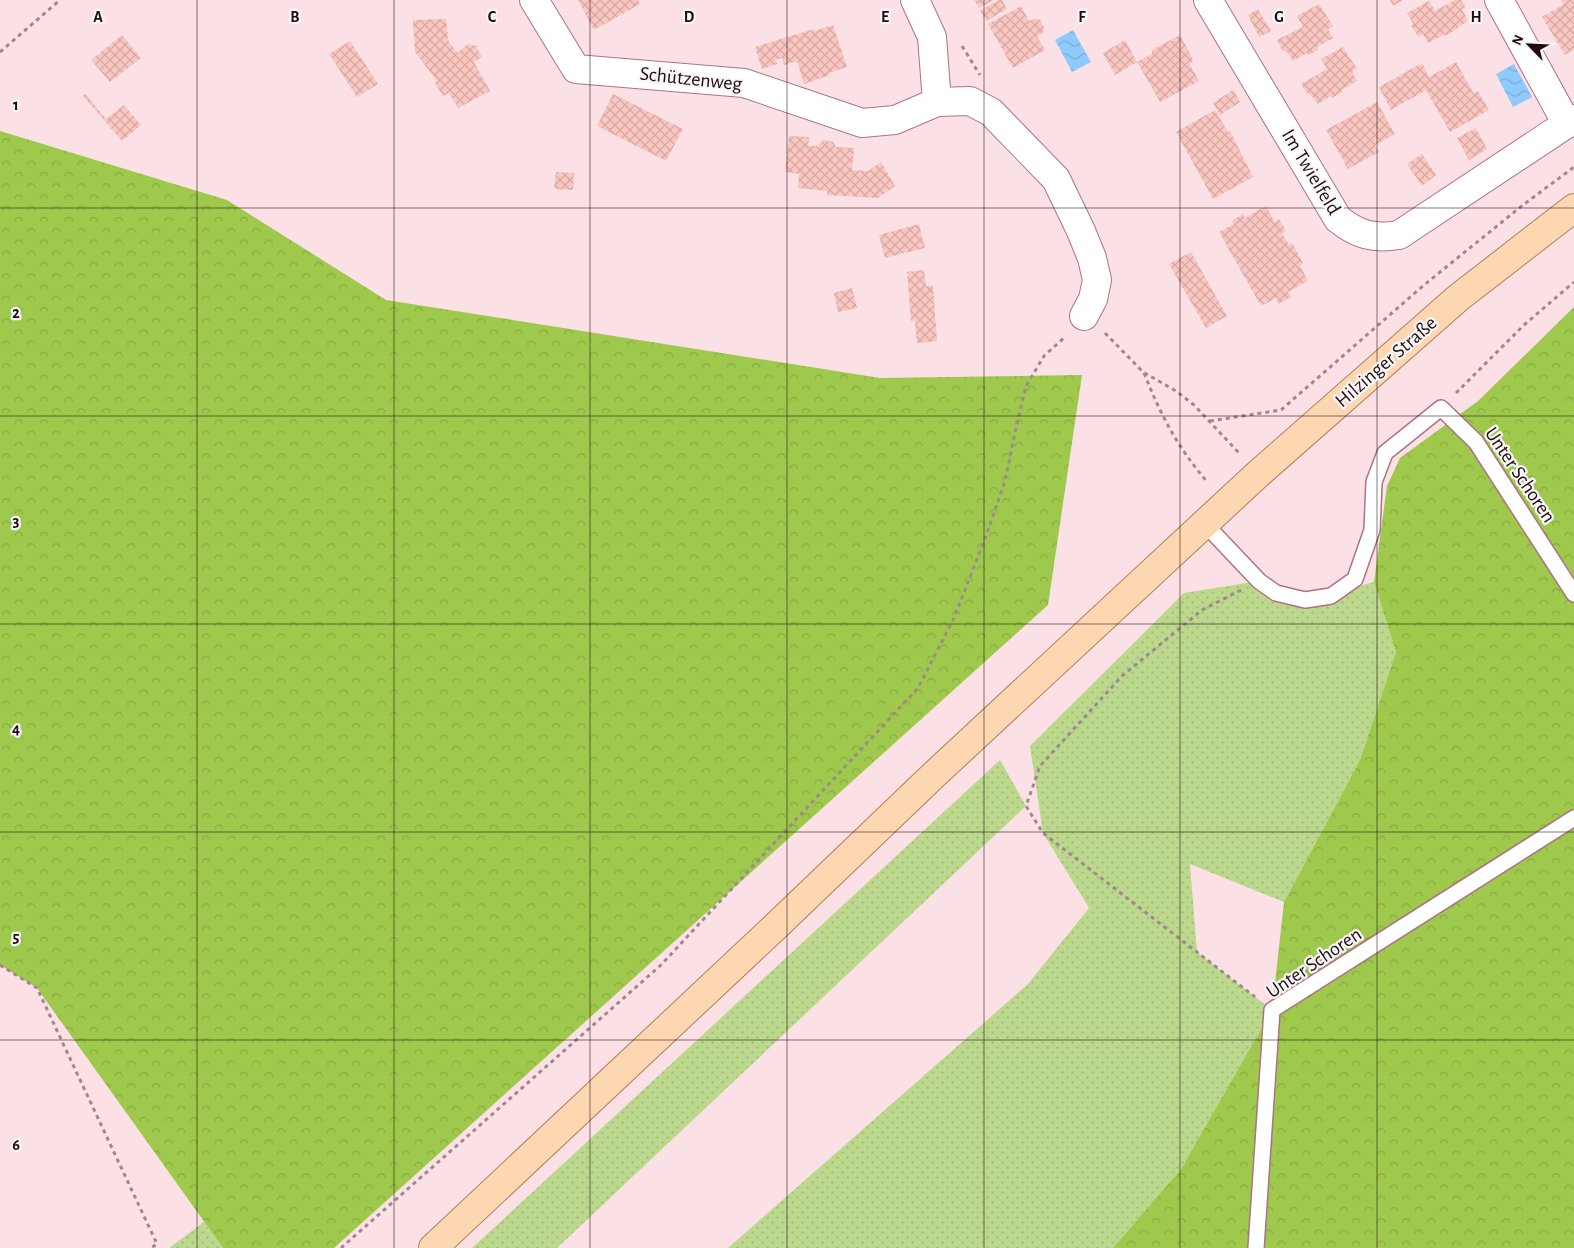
<svg xmlns="http://www.w3.org/2000/svg" width="1574" height="1248" font-family="'Alegreya Sans',sans-serif">
  <style>
    .grass { fill: url(#grass-dots) }
    .forest { fill: url(#forest-crowns) }
    .water { fill: url(#water-waves) }
    .building { fill: url(#building-cross-hatch) }
    .lines { fill: none; stroke-linecap: round; stroke-linejoin: round }
    .lane-casing { stroke: #ad737f; stroke-width: 18 }
    .street-casing { stroke: #ad737f; stroke-width: 30 }
    .primary-casing { stroke: #af7f58; stroke-width: 30 }
    .path { stroke: #a0888c; stroke-width: 3; stroke-dasharray: 4 4; stroke-linecap: butt }
    .lane { stroke: #fff; stroke-width: 15 }
    .street { stroke: #fff; stroke-width: 28 }
    .primary { stroke: #fdd7b2; stroke-width: 28 }
    .grid { fill: none; stroke: #210b11; stroke-width: 1; stroke-opacity: 0.55 }
    .labels { text-anchor: middle; dominant-baseline: central; stroke-width: 4.5; stroke-linejoin: round; paint-order: stroke }
    .street-label { font-size: 20px; fill: #210b11; stroke: #f6f6f6 }
    .grid-label { font-size: 16px; text-anchor: middle; font-weight: bold; fill: #210b11; stroke: #f6f6f6; stroke-width: 4.5; stroke-linejoin: round; paint-order: stroke }
  </style>
  <defs>
    <pattern id="grass-dots" width="8" height="8" patternUnits="userSpaceOnUse" patternTransform="scale(1.25)"><rect width="8" height="8" fill="#bbd88d"/><path d="M2 2h.1M6 6h.1" fill="none" stroke="#a0b879" stroke-width="1.8" stroke-linecap="round"/></pattern>
    <pattern id="forest-crowns" width="20" height="18" patternUnits="userSpaceOnUse" patternTransform="scale(1.25)"><rect width="20" height="18" fill="#9ec94c"/><path d="M2 6a3 3 0 1 1 6 0M12 15a3 3 0 1 1 6 0" fill="none" stroke="#88ab41"/></pattern>
    <pattern id="water-waves" width="16" height="10" patternUnits="userSpaceOnUse" patternTransform="scale(1.25)"><rect width="16" height="10" fill="#8fcafe"/><path d="M0 5q4-4 8 0t8 0" fill="none" stroke="#7bacd9"/></pattern>
    <pattern id="building-cross-hatch" width="8" height="8" patternUnits="userSpaceOnUse" patternTransform="scale(1.25)"><rect width="8" height="8" fill="#fac6c0"/><path d="M0 0l8 8M0 8l8-8" fill="none" stroke="#d6a9a4"/></pattern>
  </defs>
  <rect width="100%" height="100%" fill="#fbe1e5"/>
  <g class="grass">
    <path d="M1259 581 1305 600 1374 582 1396 652 1360 760 1284 902 1190 864 1197 952 1272 1010 1181 1169 1113 1248H728L1028 984 1089 908 1043 833 1030 746 1184 593Z"/>
    <path d="M1000 760 1026 806 557 1248H472Z"/>
    <path d="M204 1222 223 1248H169Z"/>
  </g>
  <g class="forest">
    <path d="M0 131 227 200 386 300 880 378 1082 375 1048 605 334 1248H223L37 988 0 965Z"/>
    <path d="M1574 307V1248H1113L1181 1169 1272 1010 1284 902 1360 760 1396 652 1374 582 1387 486 1400 458 1478 401Z"/>
  </g>
  <g class="water">
    <path d="M1073 30 1091 62 1072 72 1055 40Z"/>
    <path d="M1514 64 1532 97 1513 107 1496 74Z"/>
  </g>
  <g class="building">
    <path d="M578 0H638L640 4 594 30Z"/>
    <path d="M974 0H994L979 8Z"/>
    <path d="M999 0H1002L1007 9 986 21 980 11Z"/>
    <path d="M1390 0H1403L1393 6Z"/>
    <path d="M1455 0H1461L1466 8 1462 9 1468 21 1446 36 1445 34 1428 43 1423 34 1418 37 1411 25 1413 24 1407 13 1429 1 1435 11Z"/>
    <path d="M1561 0H1574V49L1565 55 1542 17 1564 4Z"/>
    <path d="M1319 4 1333 26 1328 29 1333 38 1317 47 1318 50 1308 55 1307 53 1293 61 1287 52 1282 50 1277 40 1303 27 1297 16Z"/>
    <path d="M1021 6 1029 21 1035 18 1040 20 1044 27 1043 33 1037 36 1045 50 1013 68 988 24Z"/>
    <path d="M1258 9 1271 31 1259 37 1248 15Z"/>
    <path d="M446 19 448 40 457 53 468 44 476 46 482 57 474 62 490 91 458 108 449 93 443 96 435 83 437 81 415 52 413 20Z"/>
    <path d="M833 25 847 67 829 73 830 75 804 84 797 61 784 65 782 58 776 60 777 64 762 69 755 47 814 29V31Z"/>
    <path d="M122 35 141 58 110 82 91 60Z"/>
    <path d="M1180 35 1193 59 1190 65 1199 81 1160 102 1137 62 1115 75 1103 53 1125 40 1137 62 1152 54V50Z"/>
    <path d="M350 41 378 84 357 97 329 54Z"/>
    <path d="M1343 47 1357 69 1352 72 1357 81 1341 90 1342 92 1332 98 1331 96 1318 104 1311 95 1307 93 1301 84 1327 69 1321 59Z"/>
    <path d="M1456 62 1474 94 1478 91 1489 110 1450 132 1426 90 1391 110 1379 87 1422 63 1429 77Z"/>
    <path d="M1233 90 1240 102 1220 115 1213 103Z"/>
    <path d="M85 94 106 119 124 105 141 125 122 141 83 96Z"/>
    <path d="M613 94 683 129 666 161 597 126Z"/>
    <path d="M1377 102 1395 134 1375 145 1379 152 1348 169 1326 130Z"/>
    <path d="M1215 110 1228 132 1230 131 1253 177 1213 199 1176 132Z"/>
    <path d="M1476 128 1487 149 1469 160 1457 138Z"/>
    <path d="M789 136 809 137 808 146H818L823 140 833 142 836 147 854 148 852 170 868 171 881 162 895 186 878 198 827 195V191L798 188 799 174 785 172Z"/>
    <path d="M1422 154 1436 175 1422 186 1407 164Z"/>
    <path d="M556 172 574 173 573 190 554 189Z"/>
    <path d="M1266 206 1275 222 1279 219 1286 231 1282 233 1289 245 1292 243 1303 263 1300 266 1308 281 1288 292 1291 297 1279 304 1276 298 1261 306 1219 232 1234 224 1232 221 1243 214 1245 218Z"/>
    <path d="M919 224 925 248 885 258 879 235Z"/>
    <path d="M1191 252 1227 316 1206 328 1169 264Z"/>
    <path d="M924 270 926 286H933L937 341 917 343 915 321H911L907 272Z"/>
    <path d="M852 288 857 308 838 312 834 293Z"/>
  </g>
  <g class="lines">
    <defs>
      <g id="lane">
        <path d="M1205 524 1259 581 1276 593 1305 600 1331 596 1355 579 1372 530 1374 482 1385 453 1441 408 1476 442 1574 594"/>
        <path d="M1256 1248 1272 1010 1574 818"/>
      </g>
      <g id="street">
        <path d="M534 0 576 69 744 83 862 123 895 120 937 102 970 101 991 112 1056 179 1081 231 1092 258 1097 280 1093 299 1084 316"/>
        <path d="M915 0 932 37 937 102"/>
        <path d="M1208 0 1338 219C1358 235 1373 239 1399 235L1574 119"/>
        <path d="M1499 0 1567 124"/>
      </g>
      <path id="primary" d="M433 1248 775 927 938 771 1258 474 1458 298 1574 208"/>
    </defs>
    <use href="#lane" class="lane-casing"/>
    <use href="#street" class="street-casing"/>
    <use href="#primary" class="primary-casing"/>
    <g class="path">
      <path d="M962 46 980 75"/>
      <path d="M0 52 60 0"/>
      <path d="M1105 333 1143 372 1176 391 1194 405 1239 453"/>
      <path d="M1144 373C1162 418 1177 446 1208 483"/>
      <path d="M1456 393 1524 325 1574 282"/>
      <path d="M1210 421 1281 410 1424 285 1523 205 1574 167"/>
      <path d="M1241 590 1202 610 1122 676 1040 766 1026 806 1043 833 1255 997"/>
      <path d="M0 965 37 988 157 1244 151 1248"/>
      <path d="M341 1248 661 965 918 688 954 618 986 536 1005 481 1015 433 1026 386 1044 356 1066 336"/>
    </g>
    <use href="#lane" class="lane"/>
    <use href="#street" class="street"/>
    <use href="#primary" class="primary"/>
  </g>
  <path class="grid" d="M197 0V1248M394 0V1248M590 0V1248M787 0V1248M984 0V1248M1180 0V1248M1377 0V1248M0 208H1574M0 416H1574M0 624H1574M0 832H1574M0 1040H1574"/>
  <g class="labels">
    <g class="street-label">
      <text transform="translate(691 79) rotate(6)">Schützenweg</text>
      <text transform="translate(1311 172) rotate(59)">Im Twielfeld</text>
      <text transform="translate(1386 362) rotate(-41)">Hilzinger Straße</text>
      <text transform="translate(1520 475) rotate(56)">Unter Schoren</text>
      <text transform="translate(1314 963) rotate(-34)">Unter Schoren</text>
    </g>
  </g>
  <g class="grid-label">
    <text x="98" y="22">A</text>
    <text x="295" y="22">B</text>
    <text x="492" y="22">C</text>
    <text x="689" y="22">D</text>
    <text x="885" y="22">E</text>
    <text x="1082" y="22">F</text>
    <text x="1279" y="22">G</text>
    <text x="1476" y="22">H</text>
    <text x="16" y="110">1</text>
    <text x="16" y="318">2</text>
    <text x="16" y="526">3</text>
    <text x="16" y="734">4</text>
    <text x="16" y="942">5</text>
    <text x="16" y="1150">6</text>
  </g>
  <g transform="translate(1529 45) rotate(294)" stroke="#f6f6f6" stroke-width="4" paint-order="stroke">
  <path d="M0-4L9 19L0 12L-9 19Z" fill="#210b11"/>
  <text y="-8" font-size="14" font-weight="bold" text-anchor="middle" fill="#210b11">N</text>
  </g>
</svg>
